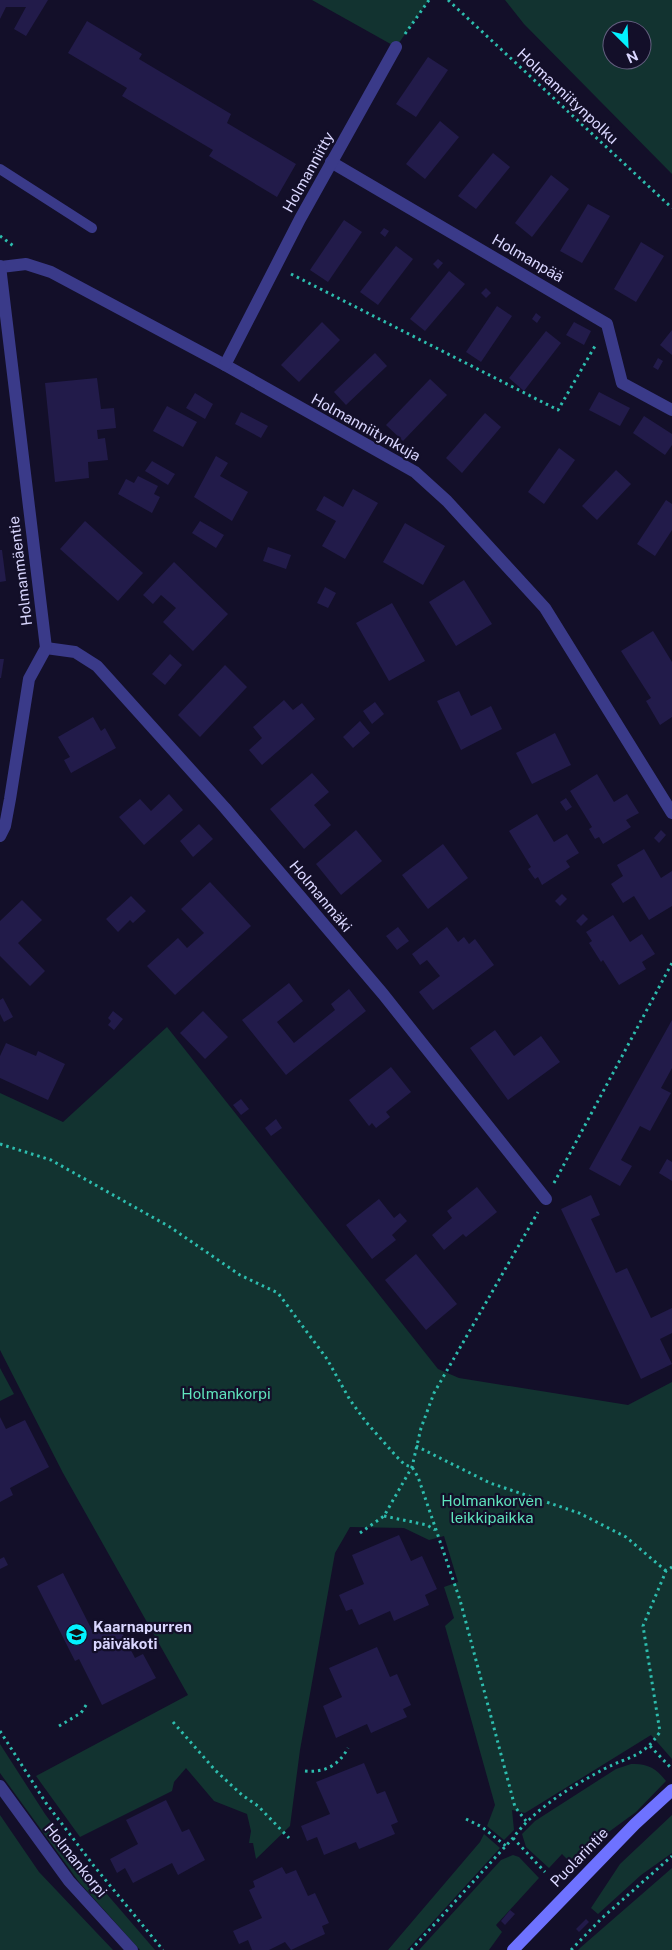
<svg xmlns="http://www.w3.org/2000/svg" width="672" height="1950" font-family="'Public Sans',sans-serif">
  <style>
    .green { fill: #123330; fill-rule: evenodd }
    .building { fill: #221b4a }
    .lines { fill: none; stroke-linecap: round; stroke-linejoin: round }
    .path { stroke: #2dbdae; stroke-width: 3; stroke-dasharray: 2.5 4; stroke-linecap: butt }
    .service { stroke: #3a3a89; stroke-width: 10 }
    .minor { stroke: #3a3a89; stroke-width: 12 }
    .tertiary { stroke: #3a3a89; stroke-width: 12 }
    .secondary { stroke: #6e72ff; stroke-width: 12 }
    .labels { text-anchor: middle; dominant-baseline: central; stroke-width: 4.5; stroke-linejoin: round; paint-order: stroke }
    .street-label { font-size: 15px; fill: #dad7ff; stroke: #130f29 }
    .park-label { font-size: 15px; fill: #5fe3bc; stroke: #130f29 }
    .poi-label { font-size: 15px; font-weight: bold; fill: #dad7ff; stroke: #130f29; text-anchor: start }
  </style>
  <rect width="100%" height="100%" fill="#130f29"/>
  <g class="green">
    <path d="M312 0H429L396 47Z"/>
    <path d="M505 0H672V174L524 24ZM612 30H642V60H612Z"/>
    <path d="M167 1027 438 1369 459 1378 628 1405 672 1382V1759L651 1735 525 1813 512 1810 514 1830 504 1840 487 1826 495 1805 445 1626 454 1618 444 1587 458 1582 444 1536 429 1540 404 1528 350 1527 335 1553 300 1750 290 1826 256 1859 253 1843H249L251 1831 247 1814 214 1801 186 1768 174 1782 172 1791 80 1837 36 1776 188 1695 63 1473 0 1350V1093L63 1122Z"/>
    <path d="M0 1368 14 1394 0 1401Z"/>
    <path d="M0 1744 45 1814 87 1871 155 1950H140L79 1882 0 1773Z"/>
    <path d="M631 1764C647 1763 656 1768 666 1781L636 1812 569 1861 562 1854 549 1868 526 1847 522 1834 535 1821 616 1769Z"/>
    <path d="M0 1815 39 1872 113 1950H0Z"/>
    <path d="M672 1815V1853L641 1875 598 1914 591 1908 620 1864Z"/>
    <path d="M484 1834 500 1848 407 1950H388L480 1842Z"/>
    <path d="M513 1855 519 1857 539 1878 496 1925 502 1932 489 1950H419L501 1860Z"/>
    <path d="M672 1868V1950H578L580 1948Z"/>
  </g>
  <g class="building">
    <path d="M0 0H48L26 36 14 29 26 7H6L0 19Z"/>
    <path d="M87 21 142 54 139 59 231 114 227 123 296 164 277 197 209 156 213 150 122 96 127 88 68 53Z"/>
    <path d="M428 57 448 70 416 117 396 104Z"/>
    <path d="M440 121 459 137 425 179 406 164Z"/>
    <path d="M493 153 510 167 476 209 458 196Z"/>
    <path d="M551 175 569 189 532 237 515 223Z"/>
    <path d="M588 204 610 216 582 263 560 251Z"/>
    <path d="M344 220 362 232 328 282 310 270Z"/>
    <path d="M384 228 389 231 385 237 380 233Z"/>
    <path d="M641 242 664 256 636 302 614 289Z"/>
    <path d="M396 246 413 259 378 305 360 292Z"/>
    <path d="M438 259 443 263 438 269 433 264Z"/>
    <path d="M449 271 465 284 425 331 410 319Z"/>
    <path d="M486 288 491 293 486 298 481 293Z"/>
    <path d="M497 306 512 316 481 362 466 352Z"/>
    <path d="M536 313 541 317 537 323 532 319Z"/>
    <path d="M322 322 340 340 299 382 281 365Z"/>
    <path d="M574 322 591 331 584 345 566 335Z"/>
    <path d="M672 330V355L660 345Z"/>
    <path d="M546 331 561 343 524 391 509 378Z"/>
    <path d="M375 353 387 366 346 405 334 392Z"/>
    <path d="M658 358 663 361 658 370 653 367Z"/>
    <path d="M97 378 101 409 114 408 116 428 97 430 98 439 105 438 108 460 88 462 89 478 55 482 45 383Z"/>
    <path d="M430 379 447 395 403 441 386 425Z"/>
    <path d="M599 392 630 408 620 426 589 410Z"/>
    <path d="M195 393 213 404 205 419 186 408Z"/>
    <path d="M167 406 197 422 183 447 153 431Z"/>
    <path d="M241 412 268 426 261 438 235 424Z"/>
    <path d="M485 413 501 427 462 473 446 458Z"/>
    <path d="M644 416 672 434V445L665 455 633 433Z"/>
    <path d="M559 448 575 460 544 504 528 492Z"/>
    <path d="M216 456 228 463 220 476 248 492 232 521 194 497Z"/>
    <path d="M152 461 175 474 168 485 145 471Z"/>
    <path d="M616 470 631 484 597 520 582 506Z"/>
    <path d="M138 476 158 486 154 494 160 497 152 513 118 494 126 479 134 483Z"/>
    <path d="M353 489 378 503 345 559 322 546 336 521 316 510 324 496 343 507Z"/>
    <path d="M666 500 672 504V530L655 556 637 544Z"/>
    <path d="M85 521 143 573 118 601 60 549Z"/>
    <path d="M200 521 224 535 216 548 192 533Z"/>
    <path d="M405 523 445 546 423 585 383 562Z"/>
    <path d="M268 547 291 555 286 569 263 561Z"/>
    <path d="M0 550H2L6 581 0 582Z"/>
    <path d="M174 562 228 614 193 651 163 622 176 608 161 595 153 604 143 595Z"/>
    <path d="M464 580 492 624 456 646 429 602Z"/>
    <path d="M325 587 336 593 328 608 317 603Z"/>
    <path d="M392 603 425 661 389 681 356 623Z"/>
    <path d="M653 631 672 662V717L660 725 646 701 651 698 621 651Z"/>
    <path d="M170 654 182 665 165 685 152 674Z"/>
    <path d="M0 659H4L1 678H0Z"/>
    <path d="M225 665 247 687 200 737 178 715Z"/>
    <path d="M459 691 471 716 491 706 502 729 461 750 437 701Z"/>
    <path d="M284 700 293 710 302 703 315 719 262 765 249 750 262 738 253 727Z"/>
    <path d="M375 702 384 714 372 724 363 711Z"/>
    <path d="M93 717 101 731 105 728 116 748 71 773 64 760 70 757 58 737Z"/>
    <path d="M360 721 370 733 353 748 343 737Z"/>
    <path d="M555 733 571 765 532 784 516 753Z"/>
    <path d="M312 773 329 792 314 805 331 825 304 849 270 809Z"/>
    <path d="M597 774 614 802 627 794 639 813 626 820 631 827 603 844 599 837 595 839 589 829 592 827 570 791Z"/>
    <path d="M169 794 183 810 144 845 119 817 140 799 151 811Z"/>
    <path d="M566 798 572 807 566 811 560 802Z"/>
    <path d="M537 814 554 842 567 834 579 853 566 861 570 867 542 885 538 877 535 879 528 869 531 867 509 831Z"/>
    <path d="M199 824 213 839 193 857 180 841Z"/>
    <path d="M356 830 382 861 341 895 316 864Z"/>
    <path d="M661 830 666 835 659 843 654 838Z"/>
    <path d="M443 844 468 878 428 909 402 875Z"/>
    <path d="M644 849 661 878 672 871V906L649 920 634 896 623 903 611 884 623 876 617 865Z"/>
    <path d="M210 882 251 926 175 995 147 966 178 938 187 948 204 933 181 909Z"/>
    <path d="M562 894 567 899 560 906 555 901Z"/>
    <path d="M131 896 146 911 133 923 130 920 118 932 106 919Z"/>
    <path d="M22 900 42 920 18 943 45 971 30 986 0 956V921Z"/>
    <path d="M583 914 588 919 581 926 576 921Z"/>
    <path d="M613 915 630 942 642 934 655 954 642 962 646 969 619 985 603 960 601 962 589 943 592 941 586 932Z"/>
    <path d="M398 927 409 941 397 950 386 936Z"/>
    <path d="M447 927 458 942 464 937 469 944 475 939 494 965 433 1010 419 992 440 976 427 960 420 965 412 954Z"/>
    <path d="M289 983 303 1001 277 1022 294 1043 335 1010 331 1004 349 989 366 1011 286 1075 242 1020Z"/>
    <path d="M3 998 13 1017 4 1022 0 1014V1000Z"/>
    <path d="M113 1011 123 1019 114 1030 108 1025 111 1021 108 1018Z"/>
    <path d="M203 1011 228 1037 205 1059 180 1033Z"/>
    <path d="M672 1020V1068L661 1088 671 1093 650 1131 640 1126 621 1160 632 1166 620 1186 589 1169Z"/>
    <path d="M495 1030 514 1056 541 1036 560 1062 508 1100 470 1048Z"/>
    <path d="M6 1043 36 1056 38 1051 65 1064 48 1100 0 1078V1056Z"/>
    <path d="M391 1067 411 1092 386 1112 390 1117 376 1128 372 1123 369 1126 349 1100Z"/>
    <path d="M241 1099 249 1109 241 1115 233 1105Z"/>
    <path d="M276 1119 282 1128 271 1136 265 1128Z"/>
    <path d="M667 1159 672 1162V1181L659 1173Z"/>
    <path d="M477 1187 497 1212 466 1237 463 1234 444 1250 432 1235 452 1218 447 1211Z"/>
    <path d="M591 1195 600 1215 591 1219 616 1273 627 1268 651 1318 672 1308V1333L660 1339 672 1364 641 1379 561 1209Z"/>
    <path d="M379 1199 394 1218 400 1213 407 1221 392 1235 396 1240 372 1259 346 1225Z"/>
    <path d="M416 1254 457 1304 426 1330 385 1280Z"/>
    <path d="M0 1417 6 1429 25 1420 49 1467 10 1488 13 1495 0 1502Z"/>
    <path d="M399 1535 411 1561 422 1556 437 1589 425 1595 429 1605 394 1621 390 1611 359 1625 352 1609 346 1611 339 1595 364 1584 352 1555Z"/>
    <path d="M4 1557 8 1565 0 1569V1559Z"/>
    <path d="M63 1573 94 1634 117 1623 135 1658 143 1654 156 1678 102 1705 79 1659 75 1661 37 1586Z"/>
    <path d="M377 1647 390 1677 397 1674 411 1705 403 1709 407 1717 371 1733 367 1724 336 1738 323 1706 342 1697 329 1668Z"/>
    <path d="M364 1763 377 1794 385 1791 398 1822 391 1825 395 1834 359 1849 356 1842 324 1855 317 1837 307 1841 301 1826 330 1814 316 1782Z"/>
    <path d="M166 1800 182 1832 189 1829 205 1860 178 1875 172 1863 133 1883 125 1868 117 1873 110 1859 138 1844 126 1820Z"/>
    <path d="M282 1867 286 1874 296 1870 308 1896 315 1893 329 1923 322 1926 325 1934 291 1950 285 1942 269 1950H252L248 1940 239 1944 233 1931 262 1918 249 1890 255 1887 253 1881Z"/>
    <path d="M510 1910 515 1914 505 1925 501 1921Z"/>
    <path d="M586 1919 589 1922 579 1932 576 1929Z"/>
  </g>
  <g class="lines">
    <g class="path">
      <path d="M448 0 672 208"/>
      <path d="M405 34 429 0"/>
      <path d="M0 236 15 247"/>
      <path d="M291 274 558 410 595 346"/>
      <path d="M0 1144 51 1160 170 1227 240 1275 278 1293 327 1359 350 1400 366 1422 396 1456 405 1465 412 1467 418 1477 460 1600 515 1807 526 1821"/>
      <path d="M554 1183 672 963"/>
      <path d="M416 1446 490 1483 579 1513 626 1537 666 1571"/>
      <path d="M384 1516 427 1525 435 1530"/>
      <path d="M360 1533 384 1516 412 1467 421 1428 434 1393 538 1212"/>
      <path d="M173 1722 215 1770 242 1795 258 1806 289 1838"/>
      <path d="M59 1726 81 1713 88 1702"/>
      <path d="M0 1731 46 1803 94 1866 163 1950"/>
      <path d="M650 1746 672 1769"/>
      <path d="M305 1771C325 1773 339 1765 348 1748"/>
      <path d="M466 1819 482 1827 506 1846"/>
      <path d="M513 1838 545 1872"/>
      <path d="M411 1950 513 1838C535 1808 571 1787 604 1769 631 1755 641 1759 660 1732L643 1626 666 1571 672 1567"/>
      <path d="M571 1950 602 1918 672 1856"/>
    </g>
    <path class="service" d="M0 169 92 228"/>
    <g class="minor">
      <path d="M331 162 607 324 622 383 672 410"/>
      <path d="M1 267 26 264 51 272 225 365 415 472 447 501 545 608 672 813"/>
      <path d="M225 365 300 219 396 47"/>
      <path d="M46 648 75 652 97 666 225 808 383 994 546 1199"/>
    </g>
    <g class="tertiary">
      <path d="M0 266 46 648 29 679 10 799 5 826 0 836"/>
      <path d="M0 1786 69 1881 132 1950"/>
    </g>
    <path class="secondary" d="M513 1950 635 1824 672 1790"/>
  </g>
  <defs>
    <symbol id="school-disc" viewBox="-11 -11 22 22"><circle r="9.5" fill="#03f2ff" stroke="#130f29"/><path d="M0-5L7-2L0 1L-7-2ZM-4 1L0 2.5L4 1V4Q0 6-4 4Z" fill="#111"/></symbol>
  </defs>
  <g fill-rule="evenodd">
    <use href="#school-disc" x="64" y="1622" width="25" height="25"/>
  </g>
  <g class="labels">
    <g class="street-label">
      <text transform="translate(568 96) rotate(43)">Holmanniitynpolku</text>
      <text transform="translate(308 172) rotate(-61)">Holmanniitty</text>
      <text transform="translate(528 258) rotate(30)">Holmanpää</text>
      <text transform="translate(366 427) rotate(29)">Holmanniitynkuja</text>
      <text transform="translate(20 571) rotate(-97)">Holmanmäentie</text>
      <text transform="translate(321 896) rotate(50)">Holmanmäki</text>
      <text transform="translate(579 1857) rotate(-46)">Puolarintie</text>
      <text transform="translate(76 1860) rotate(51)">Holmankorpi</text>
    </g>
    <g class="park-label">
      <text x="226" y="1393">Holmankorpi</text>
      <text x="492" y="1500">Holmankorven<tspan x="492" dy="17">leikkipaikka</tspan></text>
    </g>
    <g class="poi-label">
      <text x="93" y="1626">Kaarnapurren<tspan x="93" dy="17">päiväkoti</tspan></text>
    </g>
  </g>
  <g transform="translate(627 45) rotate(156)"><circle r="24" fill="#130f29" stroke="#635f7f"/>
  <path d="M0-4L9 19L0 12L-9 19Z" fill="#03f2ff"/>
  <text y="-8" font-size="14" font-weight="bold" text-anchor="middle" fill="#dad7ff">N</text>
  </g>
</svg>
